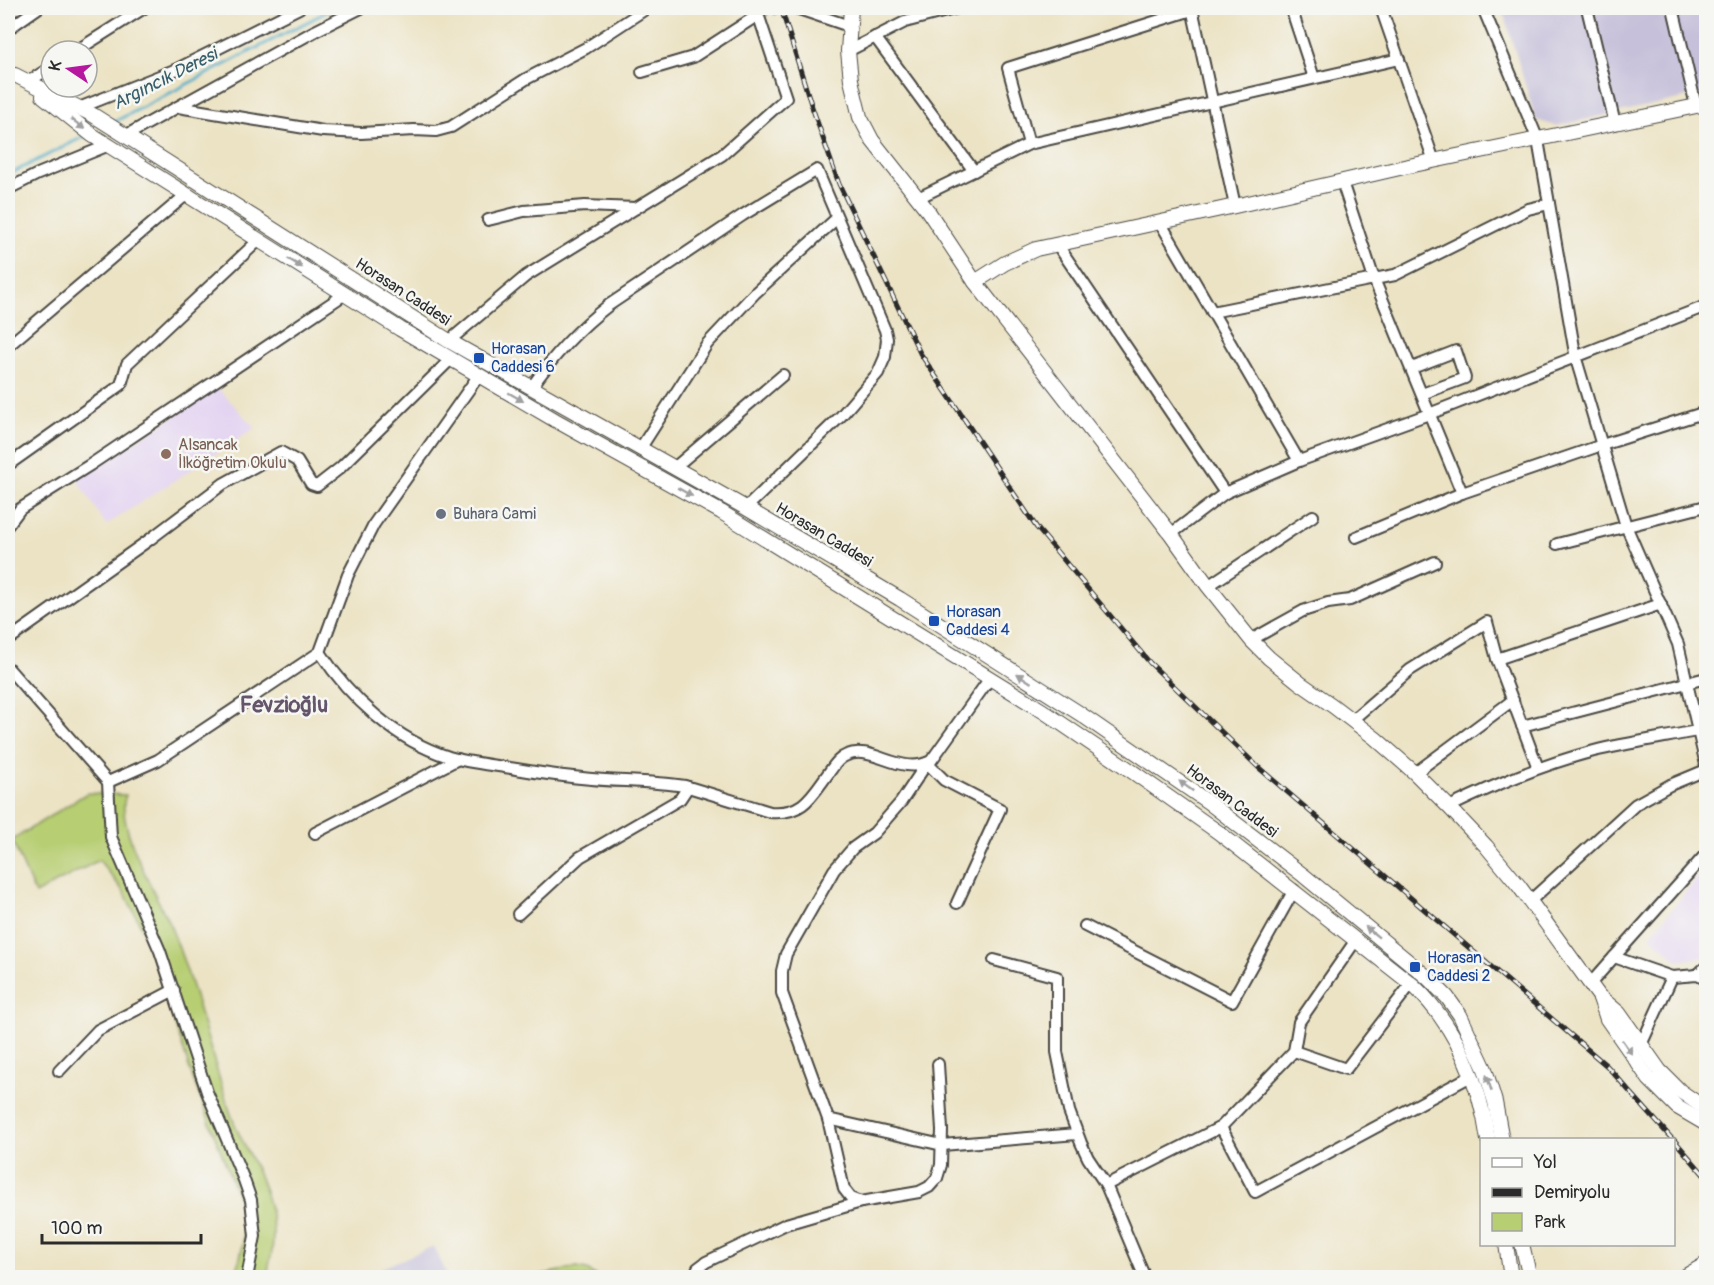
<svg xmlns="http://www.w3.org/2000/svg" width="1714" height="1285" font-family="Pangolin,sans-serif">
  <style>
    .built { fill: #e3d3f2 }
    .industrial { fill: #c6c0da }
    .green { fill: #b7ce72; stroke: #717c4e; stroke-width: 1.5 }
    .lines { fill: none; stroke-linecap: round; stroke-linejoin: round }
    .stream { stroke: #48abc8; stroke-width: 3 }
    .minor-tunnel { stroke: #c5bea5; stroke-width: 10; stroke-dasharray: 10 5; stroke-linecap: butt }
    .minor-casing { stroke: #484742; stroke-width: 14 }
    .tertiary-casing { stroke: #484742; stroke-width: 16 }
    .minor { stroke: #fff; stroke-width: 10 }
    .tertiary { stroke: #fff; stroke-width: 14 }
    .rail-casing { stroke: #2b2b2b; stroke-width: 5 }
    .rail { stroke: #f6f6f2; stroke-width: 3; stroke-dasharray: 9; stroke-linecap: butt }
    .oneway { fill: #a0a0a0 }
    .transit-dot { fill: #1a4fb4; stroke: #f6f6f2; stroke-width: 2 }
    .education-dot { fill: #8d6e63; stroke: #f6f6f2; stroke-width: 2 }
    .worship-dot { fill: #6b7280; stroke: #f6f6f2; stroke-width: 2 }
    .labels { text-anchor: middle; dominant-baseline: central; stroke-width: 5; stroke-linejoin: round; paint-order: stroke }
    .street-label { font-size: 16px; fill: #2b2b2b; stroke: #f6f6f2 }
    .transit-label { font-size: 16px; fill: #164399; stroke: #f6f6f2; text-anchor: start }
    .education-label { font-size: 16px; fill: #785e54; stroke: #f6f6f2; text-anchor: start }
    .worship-label { font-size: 16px; fill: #5b616d; stroke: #f6f6f2; text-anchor: start }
    .water-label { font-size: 18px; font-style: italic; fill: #375e6a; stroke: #f6f6f2 }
    .district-label { font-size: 22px; font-weight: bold; fill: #65556b; stroke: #f6f6f2 }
  </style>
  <rect width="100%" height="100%" fill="#f6f6f2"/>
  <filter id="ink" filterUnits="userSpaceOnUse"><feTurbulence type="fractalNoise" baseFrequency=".0167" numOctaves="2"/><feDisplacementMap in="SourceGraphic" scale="12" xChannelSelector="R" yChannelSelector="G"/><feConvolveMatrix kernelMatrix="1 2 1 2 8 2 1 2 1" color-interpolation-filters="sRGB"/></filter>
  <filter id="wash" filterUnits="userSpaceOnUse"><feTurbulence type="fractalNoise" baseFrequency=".008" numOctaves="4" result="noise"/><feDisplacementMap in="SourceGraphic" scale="24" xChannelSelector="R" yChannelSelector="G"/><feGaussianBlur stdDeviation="1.35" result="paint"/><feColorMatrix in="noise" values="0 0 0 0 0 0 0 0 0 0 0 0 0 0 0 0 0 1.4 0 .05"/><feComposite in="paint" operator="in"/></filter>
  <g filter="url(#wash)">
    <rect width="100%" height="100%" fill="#ece3c4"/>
    <g class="built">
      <path d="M218 388 255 428 106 525 77 479Z"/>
      <path d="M1706 867V957L1679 961 1650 936Z"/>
    </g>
    <g class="industrial">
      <path d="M1502 8H1706V93L1556 126 1536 120Z"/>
      <path d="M434 1246 448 1277H360Z"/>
    </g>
    <g class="green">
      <path d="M87 793 126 795C113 824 160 900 172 930 197 991 210 1055 232 1117 243 1147 262 1174 269 1205 273 1220 274 1236 272 1251 271 1259 266 1269 269 1277H185L236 1269C245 1247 246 1227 241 1204L192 1076 147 938 124 892 99 860 35 894 12 840Z"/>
      <path d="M577 1268 587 1270 598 1277H529Z"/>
    </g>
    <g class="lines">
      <g class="stream">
        <path d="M112 123 334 8"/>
        <path d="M8 175 85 136"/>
      </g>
    </g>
  </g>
  <g filter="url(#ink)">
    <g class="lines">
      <path class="minor-tunnel" d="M758 15 783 8"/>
      <defs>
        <g id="minor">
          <path d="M796 8 849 26"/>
          <path d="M1192 8 1235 206"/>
          <path d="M1291 8 1314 78"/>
          <path d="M1381 8 1434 161"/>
          <path d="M1483 8 1538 140 1576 359 1626 526 1678 644 1706 765"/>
          <path d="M1587 8 1615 124"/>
          <path d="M1673 8 1696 106"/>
          <path d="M8 29 38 8"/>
          <path d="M875 37 974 171"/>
          <path d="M76 51 144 8"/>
          <path d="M848 51 905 22 958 8"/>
          <path d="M642 72 693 57 758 15"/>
          <path d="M28 82 51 67"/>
          <path d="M178 107 323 131 361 133 414 130 436 131 451 127 526 79 586 48 647 8"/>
          <path d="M79 108 177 69 299 8"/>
          <path d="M125 136 315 31 361 8"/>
          <path d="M1029 144 1008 68 1192 10"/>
          <path d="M1342 182 1374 279 1395 275 1528 209 1549 204"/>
          <path d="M8 189 38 174 109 145"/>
          <path d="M918 198 1029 144 1399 59"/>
          <path d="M488 220 524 211 585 206 636 208"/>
          <path d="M1160 222 1299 461"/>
          <path d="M1057 244 1225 493"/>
          <path d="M1212 312 1374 279 1462 493"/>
          <path d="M449 341 526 276 722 155 786 98 756 8"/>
          <path d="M8 346 187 194"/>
          <path d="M1412 368 1456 351 1465 378 1422 394"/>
          <path d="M531 388C553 356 578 329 609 305L743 215 817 170 885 330 887 339 885 357 878 373 841 416 746 508"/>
          <path d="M640 449 707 344 755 293 837 218"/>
          <path d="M8 465 121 385 127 364 259 240"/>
          <path d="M674 468 783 375"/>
          <path d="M8 525 20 509 90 465 345 294"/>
          <path d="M1171 534 1225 493 1299 461 1429 414 1706 306"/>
          <path d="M1356 537 1462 493 1602 445 1706 412"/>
          <path d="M1557 544 1706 506"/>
          <path d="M1208 586 1313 516"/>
          <path d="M8 640 149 540 223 484 281 452 297 461 311 484 317 486 340 468 451 359"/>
          <path d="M1251 640 1303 611 1328 603 1350 600 1435 562"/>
          <path d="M320 652C350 698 395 740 449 757 470 763 494 765 516 769 552 775 589 780 625 781 646 782 665 783 685 786L770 812C804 815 812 795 830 771 835 764 839 758 847 755 872 744 900 777 931 761L990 678"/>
          <path d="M1497 659 1661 604"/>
          <path d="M8 668 108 782 111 837 160 951 207 1092 244 1180 251 1200 255 1236 247 1278"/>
          <path d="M1352 720 1410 670 1487 622 1497 659 1538 768"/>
          <path d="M1522 726 1706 678"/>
          <path d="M1415 773 1513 700"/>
          <path d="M108 782 158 760 320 652 348 575 374 524 479 375"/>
          <path d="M1449 807C1496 784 1544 764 1594 751 1631 742 1669 737 1706 729"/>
          <path d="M315 833 458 759"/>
          <path d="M1530 901 1636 804 1670 785 1706 770"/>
          <path d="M518 914 580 857 680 799 688 787"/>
          <path d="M1085 926 1232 1001 1294 890"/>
          <path d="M1614 957 1672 977 1697 975 1706 979"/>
          <path d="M994 960 1057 977V1052L1069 1111 1081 1143 1088 1158 1106 1185 1145 1278"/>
          <path d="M1697 975 1706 967"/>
          <path d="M1590 984 1706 854"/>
          <path d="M1641 1045 1672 977"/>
          <path d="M1294 1051 1346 1069 1411 984"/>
          <path d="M59 1071 98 1030 174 990"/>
          <path d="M828 1119 942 1145 1077 1134"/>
          <path d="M1221 1127 1255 1192 1471 1076"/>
          <path d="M1106 1185 1221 1127 1294 1051 1299 1022 1356 940"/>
          <path d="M861 1202 851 1198 844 1189 828 1119 782 993V971L786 954 834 870 853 848 874 833 901 802 927 763 944 780 1000 809 957 903"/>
          <path d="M693 1278 698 1268 706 1262 786 1224 861 1202 919 1192 929 1187 937 1178 941 1165 942 1130 938 1064"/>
        </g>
        <g id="tertiary">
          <path d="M851 8 848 51 851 80 860 117 872 140 928 211 975 282 1171 534 1208 586 1251 640 1269 658 1300 683 1333 706 1375 738 1415 773 1449 807 1486 846 1519 886 1599 996 1619 1013 1660 1071 1680 1091 1706 1109"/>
          <path d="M15 75 93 115 449 341 746 508 900 599 1079 713 1208 802 1303 875 1427 977 1447 997 1460 1015 1485 1069 1495 1102 1502 1140"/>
          <path d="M43 96 92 135 400 329 555 420 721 512 1043 711 1130 770 1218 832 1414 986C1456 1026 1480 1083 1488 1140"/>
          <path d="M975 282 1005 263 1036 249 1235 206 1404 167 1706 104"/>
          <path d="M1600 998 1607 1019 1649 1079 1677 1107 1706 1124"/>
          <path d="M1506 1244 1511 1278"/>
          <path d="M1522 1244 1530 1278"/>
          <path d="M1682 1278 1706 1264"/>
        </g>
      </defs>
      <use href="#minor" class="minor-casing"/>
      <use href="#tertiary" class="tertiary-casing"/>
      <use href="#minor" class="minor"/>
      <use href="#tertiary" class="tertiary"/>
      <defs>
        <g id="rail">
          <path d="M781 8 811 104 839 184 920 353 1037 528 1150 663 1258 767 1607 1066 1673 1140"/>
          <path d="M1674 1140 1706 1177"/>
        </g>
      </defs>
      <use href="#rail" class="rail-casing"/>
      <use href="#rail" class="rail"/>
    </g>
    <defs><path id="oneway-solid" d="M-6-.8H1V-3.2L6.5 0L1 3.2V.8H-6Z" transform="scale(1.5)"/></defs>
    <g class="oneway">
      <use href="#oneway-solid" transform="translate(78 124) rotate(38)"/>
      <use href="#oneway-solid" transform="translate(295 263) rotate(32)"/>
      <use href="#oneway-solid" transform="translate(516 397) rotate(30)"/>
      <use href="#oneway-solid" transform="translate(685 492) rotate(29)"/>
      <use href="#oneway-solid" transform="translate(1024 678) rotate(-147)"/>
      <use href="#oneway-solid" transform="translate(1186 786) rotate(-144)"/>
      <use href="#oneway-solid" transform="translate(1372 932) rotate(-141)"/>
      <use href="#oneway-solid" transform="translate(1627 1047) rotate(55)"/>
      <use href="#oneway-solid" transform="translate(1489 1083) rotate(-108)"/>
    </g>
  </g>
  <g class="transit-dot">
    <rect x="473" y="352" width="12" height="12" rx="3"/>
    <rect x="928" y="615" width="12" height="12" rx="3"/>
    <rect x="1409" y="961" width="12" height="12" rx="3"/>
  </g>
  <circle class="education-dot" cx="166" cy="454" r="6"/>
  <circle class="worship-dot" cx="441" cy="514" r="6"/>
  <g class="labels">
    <g class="street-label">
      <text transform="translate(403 292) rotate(33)">Horasan Caddesi</text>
      <text transform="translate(824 535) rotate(31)">Horasan Caddesi</text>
      <text transform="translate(1232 801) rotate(37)">Horasan Caddesi</text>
    </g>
    <g class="transit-label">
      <text x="491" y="349">Horasan<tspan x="491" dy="18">Caddesi 6</tspan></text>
      <text x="946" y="612">Horasan<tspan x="946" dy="18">Caddesi 4</tspan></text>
      <text x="1427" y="958">Horasan<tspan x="1427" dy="18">Caddesi 2</tspan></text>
    </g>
    <g class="education-label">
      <text x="178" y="445">Alsancak<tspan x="178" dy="18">İlköğretim Okulu</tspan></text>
    </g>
    <g class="worship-label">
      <text x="453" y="514">Buhara Cami</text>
    </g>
    <g class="water-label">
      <text transform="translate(165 79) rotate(-27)">Argıncık Deresi</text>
    </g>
    <g class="district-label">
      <text x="284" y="705">Fevzioğlu</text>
    </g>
  </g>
  <rect width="1714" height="1285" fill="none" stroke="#f6f6f2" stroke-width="30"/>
  <rect x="1480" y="1138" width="195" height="108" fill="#f6f6f2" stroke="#a5a5a2" stroke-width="1.5"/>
  <rect x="1492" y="1158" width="30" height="9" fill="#ffffff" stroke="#a5a5a2" stroke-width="1.5"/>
  <text x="1534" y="1168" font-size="18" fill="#2b2b2b">Yol</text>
  <rect x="1492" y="1188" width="30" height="9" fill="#2b2b2b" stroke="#a5a5a2" stroke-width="1.5"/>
  <text x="1534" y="1198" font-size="18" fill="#2b2b2b">Demiryolu</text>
  <rect x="1492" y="1213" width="30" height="18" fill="#b7ce72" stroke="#a5a5a2" stroke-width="1.5"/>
  <text x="1534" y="1228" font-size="18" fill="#2b2b2b">Park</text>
  <g transform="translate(69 69) rotate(283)"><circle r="28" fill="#f6f6f2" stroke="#a5a5a2" stroke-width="1.5"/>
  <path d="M0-4.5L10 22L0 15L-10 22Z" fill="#b5179e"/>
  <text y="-9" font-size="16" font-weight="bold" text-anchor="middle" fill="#2b2b2b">K</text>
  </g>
  <path d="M42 1234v9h159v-9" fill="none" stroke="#2b2b2b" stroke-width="3"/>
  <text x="51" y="1234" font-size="18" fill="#2b2b2b" stroke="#f6f6f2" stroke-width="4.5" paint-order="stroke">100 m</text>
</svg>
